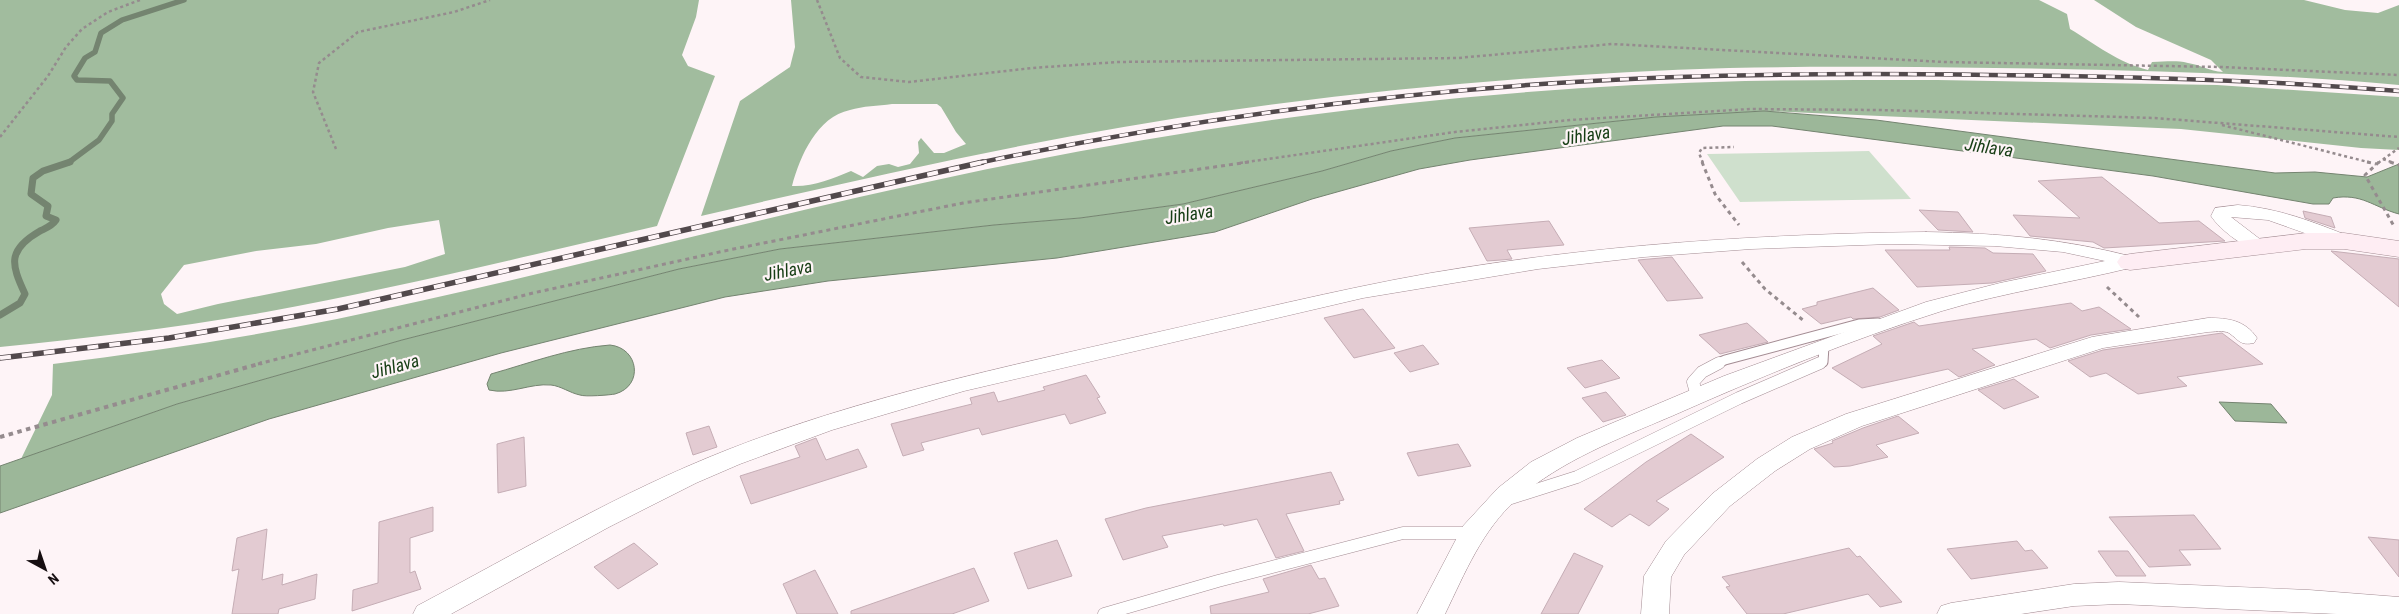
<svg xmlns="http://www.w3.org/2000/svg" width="2399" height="614" font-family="'Roboto Condensed',sans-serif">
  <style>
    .green { fill: #cfe0cd }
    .forest { fill: #a1bc9e; fill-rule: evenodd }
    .water { fill: #9cb799; stroke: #748470 }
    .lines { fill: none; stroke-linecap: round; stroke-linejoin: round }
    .stream-far1 { stroke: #748470; stroke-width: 5.5 }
    .stream { stroke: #748470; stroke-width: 7 }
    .building { fill: #e3cbd2; stroke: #c5adb5 }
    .lane-far1-casing { stroke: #a38c93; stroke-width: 11 }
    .lane-casing { stroke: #a38c93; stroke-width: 13 }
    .street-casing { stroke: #a38c93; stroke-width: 1 }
    .secondary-casing { stroke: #a38c93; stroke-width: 1 }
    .path-far2 { stroke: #958b8e; stroke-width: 2.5; stroke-dasharray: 3 3; stroke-linecap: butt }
    .path-far1 { stroke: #958b8e; stroke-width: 3; stroke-dasharray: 4 4; stroke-linecap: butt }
    .path { stroke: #958b8e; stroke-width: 4; stroke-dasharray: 4.5 4.5; stroke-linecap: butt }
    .lane-far1 { stroke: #fff; stroke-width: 9 }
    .lane { stroke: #fff; stroke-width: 12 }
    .street { fill: #fff; fill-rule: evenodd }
    .secondary { fill: #feedf3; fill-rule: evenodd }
    .rail-far1-casing { stroke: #52494c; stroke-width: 4.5 }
    .rail-casing { stroke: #52494c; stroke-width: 5.5 }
    .rail-far1 { stroke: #fef4f7; stroke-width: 3; stroke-dasharray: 9; stroke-linecap: butt }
    .rail { stroke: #fef4f7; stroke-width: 4; stroke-dasharray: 11; stroke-linecap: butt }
    .labels { text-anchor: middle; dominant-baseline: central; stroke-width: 4.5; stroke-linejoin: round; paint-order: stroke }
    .water-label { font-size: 18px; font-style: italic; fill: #163d14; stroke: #fef4f7 }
  </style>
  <rect width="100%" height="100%" fill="#fef4f7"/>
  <path class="green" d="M1869 151 1911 199 1740 202 1707 154Z"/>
  <g class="forest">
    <path d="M0 0H699L696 17 682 55 688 66 715 76 657 226C527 256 397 288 266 312 178 328 89 338 0 347ZM439 220 445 254 405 267 218 304 177 314 164 304 161 294 184 265 256 251 316 244 388 228Z"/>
    <path d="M791 0H2039L2067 14 2070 29C2095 44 2119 63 2148 70L2152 62C2165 62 2175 60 2188 63 2201 65 2209 71 2223 72L2211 60 2136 27 2094 0H2304L2345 10 2378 13 2399 5V85C2265 73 2130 70 1995 68 1907 67 1818 66 1729 68 1563 73 1397 87 1232 110 1053 135 877 175 701 216L740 101 790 67 795 47ZM892 104H937L941 107 956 132 966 144 944 153H934L921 138 918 142 919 153 910 164 898 167 889 164 877 166 863 177 851 171C832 179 813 187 792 186 800 156 817 117 850 110 863 106 878 106 892 104Z"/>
    <path d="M1937 80 2217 85 2399 97V150L2361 148 2181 129 1764 111 1656 117 1455 138 1391 151 1322 171 1183 204 1080 218 994 225 780 249 679 269 402 340 177 404 21 459 52 395 53 364C148 352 243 338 337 319 544 276 748 220 955 176 1214 121 1479 87 1745 81 1809 80 1873 80 1937 80Z"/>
  </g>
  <g class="water">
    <path d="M1764 111 1876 120 2275 173 2315 172 2367 177 2399 164V214C2373 207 2362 193 2333 198L2329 204H2313L2153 176 1772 126H1723L1470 160 1419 169 1312 199 1215 232 1057 258 828 281 725 297 501 353 269 419 0 513V466L177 404 402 340 679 269 780 249 994 225 1080 218 1183 204 1322 171 1391 151 1455 138 1656 117Z"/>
    <path d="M610 345C639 348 644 386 615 394 610 395 585 397 580 395 570 393 561 386 551 385 530 383 510 395 489 390L487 384 491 374C530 363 569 348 610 345Z"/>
    <path d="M2219 402 2271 404 2287 423 2235 421Z"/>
  </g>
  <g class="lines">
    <path class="stream-far1" d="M68 163 99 140 112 121V114L123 98 110 81 77 80 74 76 85 58 95 52 101 33 122 20 184 0"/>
    <path class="stream" d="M0 315 20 303 25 294C11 264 7 250 40 231 46 228 52 226 56 220L46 216 48 206 31 194 33 178 43 171 70 162"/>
  </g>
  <g class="building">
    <path d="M2102 177 2159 223 2199 221 2225 241 2104 248 2093 242 2030 236 2013 215 2080 218 2038 181Z"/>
    <path d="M1919 210 1958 212 1973 232 1938 230Z"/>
    <path d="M2303 211 2331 217 2335 228 2305 218Z"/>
    <path d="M1549 221 1564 245 1507 250 1512 259 1501 260 1487 261 1469 228Z"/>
    <path d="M1949 247 1985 248 1993 253 2033 254 2046 271 1992 283 1917 287 1885 250H1950Z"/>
    <path d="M2331 251 2399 259V307Z"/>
    <path d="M1672 257 1703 298 1667 301 1638 260Z"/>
    <path d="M1873 288 1899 310 1880 317 1853 319 1851 317 1821 324 1802 309 1817 305V302Z"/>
    <path d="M2071 303 2082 311 2099 307 2131 329 2091 335 2050 348 2036 339 1972 349 1995 365 1959 377 1948 369 1862 388 1832 368 1882 344 1873 336 1914 322 1919 326Z"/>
    <path d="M1363 309 1395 348 1354 358 1324 318Z"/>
    <path d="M1747 323 1768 342 1720 354 1699 335Z"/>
    <path d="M2222 333 2263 364 2177 377 2187 386 2138 394 2106 373 2090 377 2068 361 2103 350Z"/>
    <path d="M1423 345 1439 364 1410 372 1394 353Z"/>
    <path d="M1602 360 1620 378 1585 388 1567 368Z"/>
    <path d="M1086 375 1100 397 1097 398 1106 413 1070 424 1065 414 982 435 979 428 921 443 924 450 903 456 891 424 972 404 970 398 994 392 998 402 1045 390 1043 387Z"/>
    <path d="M2014 379 2039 397 2004 409 1978 390Z"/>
    <path d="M1606 392 1626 415 1603 422 1582 398Z"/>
    <path d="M1898 416 1919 433 1876 445 1888 457 1850 466 1834 467 1814 449 1833 443 1832 441 1863 428Z"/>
    <path d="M709 426 717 447 693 455 686 433Z"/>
    <path d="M1691 434 1724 457 1656 501 1669 509 1649 526 1630 514 1612 527 1584 509 1646 462Z"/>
    <path d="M524 437 526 486 498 493 497 444Z"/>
    <path d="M816 438 826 460 858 449 867 467 751 504 740 476 800 457 795 446Z"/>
    <path d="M1458 444 1471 466 1418 476 1407 453Z"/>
    <path d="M1331 472 1344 500 1339 501 1340 504 1286 514 1304 551 1276 558 1257 519 1224 526 1223 524 1162 536 1168 547 1123 560 1105 519 1146 508Z"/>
    <path d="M433 507V531L410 538V573L415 571 421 589 352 611 353 590 378 583 379 522Z"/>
    <path d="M2194 515 2221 549 2179 550 2191 565 2149 567 2109 517Z"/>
    <path d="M267 529 262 580 283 574 282 585 317 574 315 599 279 609 278 614H232L239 569 232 571 237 538Z"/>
    <path d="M2368 537 2399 540V577Z"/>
    <path d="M1057 540 1072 576 1028 589 1014 553Z"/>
    <path d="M2017 541 2025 551 2032 550 2048 568 1971 579 1947 549Z"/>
    <path d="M634 543 658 564 618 589 594 567Z"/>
    <path d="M1849 548 1857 557 1860 556 1902 602 1880 607 1868 594 1783 614H1747L1726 587 1730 586 1722 577Z"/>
    <path d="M2098 551H2128L2146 576H2116Z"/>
    <path d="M1574 553 1603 566 1578 614H1541Z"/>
    <path d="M1311 565 1319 579 1325 578 1339 606 1308 614H1211L1210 606 1269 592 1263 579Z"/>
    <path d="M974 568 989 601 952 614H851V611Z"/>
    <path d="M815 570 838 614H797L783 584Z"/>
  </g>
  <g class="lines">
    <defs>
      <g id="lane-far1">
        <path d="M1716 364 1725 360 1859 324 1878 323"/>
        <path d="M1817 364 1823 362 1824 346"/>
      </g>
      <g id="lane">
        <path d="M1697 396 1693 382 1702 372 1719 363"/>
        <path d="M1511 498 1577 477 1739 398 1820 363"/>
        <path d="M1104 614 1218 581 1403 533H1472"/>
      </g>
      <g id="street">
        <path d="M2238 205C2278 208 2314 222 2351 237L2354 241 2351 245 2344 247 2268 220 2231 217 2269 246 2266 250C2250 254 2220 230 2211 216L2215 208Z"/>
        <path d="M1926 232C1998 233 2067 239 2137 258L2140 262 2134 267C2070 283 2005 292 1942 311 1850 340 1760 377 1672 416 1618 439 1562 460 1517 499 1482 530 1465 573 1445 614H1417L1463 526 1498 488 1531 462 1577 438 1724 376 1926 302 2000 283 2105 261 2063 252 1995 246 1891 244 1751 249 1644 257 1538 269 1363 298 964 391 832 430 740 464 696 483 609 527 451 614H413L417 606C519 552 620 492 727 450 862 397 1004 367 1145 335 1240 314 1335 290 1431 273 1595 245 1759 234 1926 232Z"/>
        <path d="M2208 318C2228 318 2245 320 2257 338L2254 343C2240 346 2239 340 2229 333 2223 330 2214 332 2208 332L2103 348 1862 426 1810 449 1775 471 1730 506 1684 555 1671 577 1669 614H1641L1644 576 1666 541 1712 494 1757 459 1792 437 1846 414 2092 337Z"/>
        <path d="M2119 582 2309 590 2399 597V614H2337L2119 604 2074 606 2021 614H1937L1941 606 1951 603 2074 584Z"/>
      </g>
      <path id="secondary" d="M2306 233H2344L2399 241V257L2344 249H2306L2130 270 2121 268 2117 262 2121 256 2130 254Z"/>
    </defs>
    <use href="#lane-far1" class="lane-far1-casing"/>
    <use href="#lane" class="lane-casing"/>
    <use href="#street" class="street-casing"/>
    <use href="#secondary" class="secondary-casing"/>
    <g class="path-far2">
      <path d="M817 0 840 58 861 77 909 82 1032 68 1118 62 1458 58 1612 44 1944 62 2221 67 2399 75"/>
      <path d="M2222 125 2372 163"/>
      <path d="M0 137 48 76 66 47 82 29 108 12 140 0"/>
      <path d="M336 149 313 92 319 63 358 32 454 12 490 0"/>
      <path d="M2383 159 2394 163"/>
      <path d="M1240 163 1455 132 1570 120 1750 109 1880 110 2155 118 2399 137"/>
      <path d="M1703 163 1699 153 1702 148 1734 147"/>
      <path d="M2378 163 2399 148"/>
    </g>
    <g class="path-far1">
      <path d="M1702 162 1715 194 1739 225"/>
      <path d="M2367 162 2376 164"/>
      <path d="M2379 162 2365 175 2395 228"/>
      <path d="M2390 162 2399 165"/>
      <path d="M1742 262 1765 289 1804 321"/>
      <path d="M2107 287 2139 317"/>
      <path d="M258 364 533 293 724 251 963 203 1249 162"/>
    </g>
    <path class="path" d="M0 437 262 363"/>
    <use href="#lane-far1" class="lane-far1"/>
    <use href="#lane" class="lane"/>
    <use href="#street" class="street"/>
    <use href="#secondary" class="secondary"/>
    <defs>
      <path id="rail-far1" d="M978 163C1174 122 1374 94 1574 82 1713 73 1852 73 1990 75 2127 76 2263 80 2399 91"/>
      <path id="rail" d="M0 358 169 338 338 309 983 162"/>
    </defs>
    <use href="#rail-far1" class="rail-far1-casing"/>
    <use href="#rail" class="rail-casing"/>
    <use href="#rail-far1" class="rail-far1"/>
    <use href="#rail" class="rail"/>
  </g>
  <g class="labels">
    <g class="water-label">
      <text transform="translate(1586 135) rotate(-9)">Jihlava</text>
      <text transform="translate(1989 147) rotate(8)">Jihlava</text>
      <text transform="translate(1189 214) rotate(-9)">Jihlava</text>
      <text transform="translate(788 270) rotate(-11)">Jihlava</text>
      <text transform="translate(395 366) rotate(-15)">Jihlava</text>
    </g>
  </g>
  <g transform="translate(45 569) rotate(140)" stroke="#fef4f7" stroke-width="4" paint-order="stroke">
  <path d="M0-4L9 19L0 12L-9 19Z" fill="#160e11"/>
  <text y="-8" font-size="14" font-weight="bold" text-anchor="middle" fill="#160e11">N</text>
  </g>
</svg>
